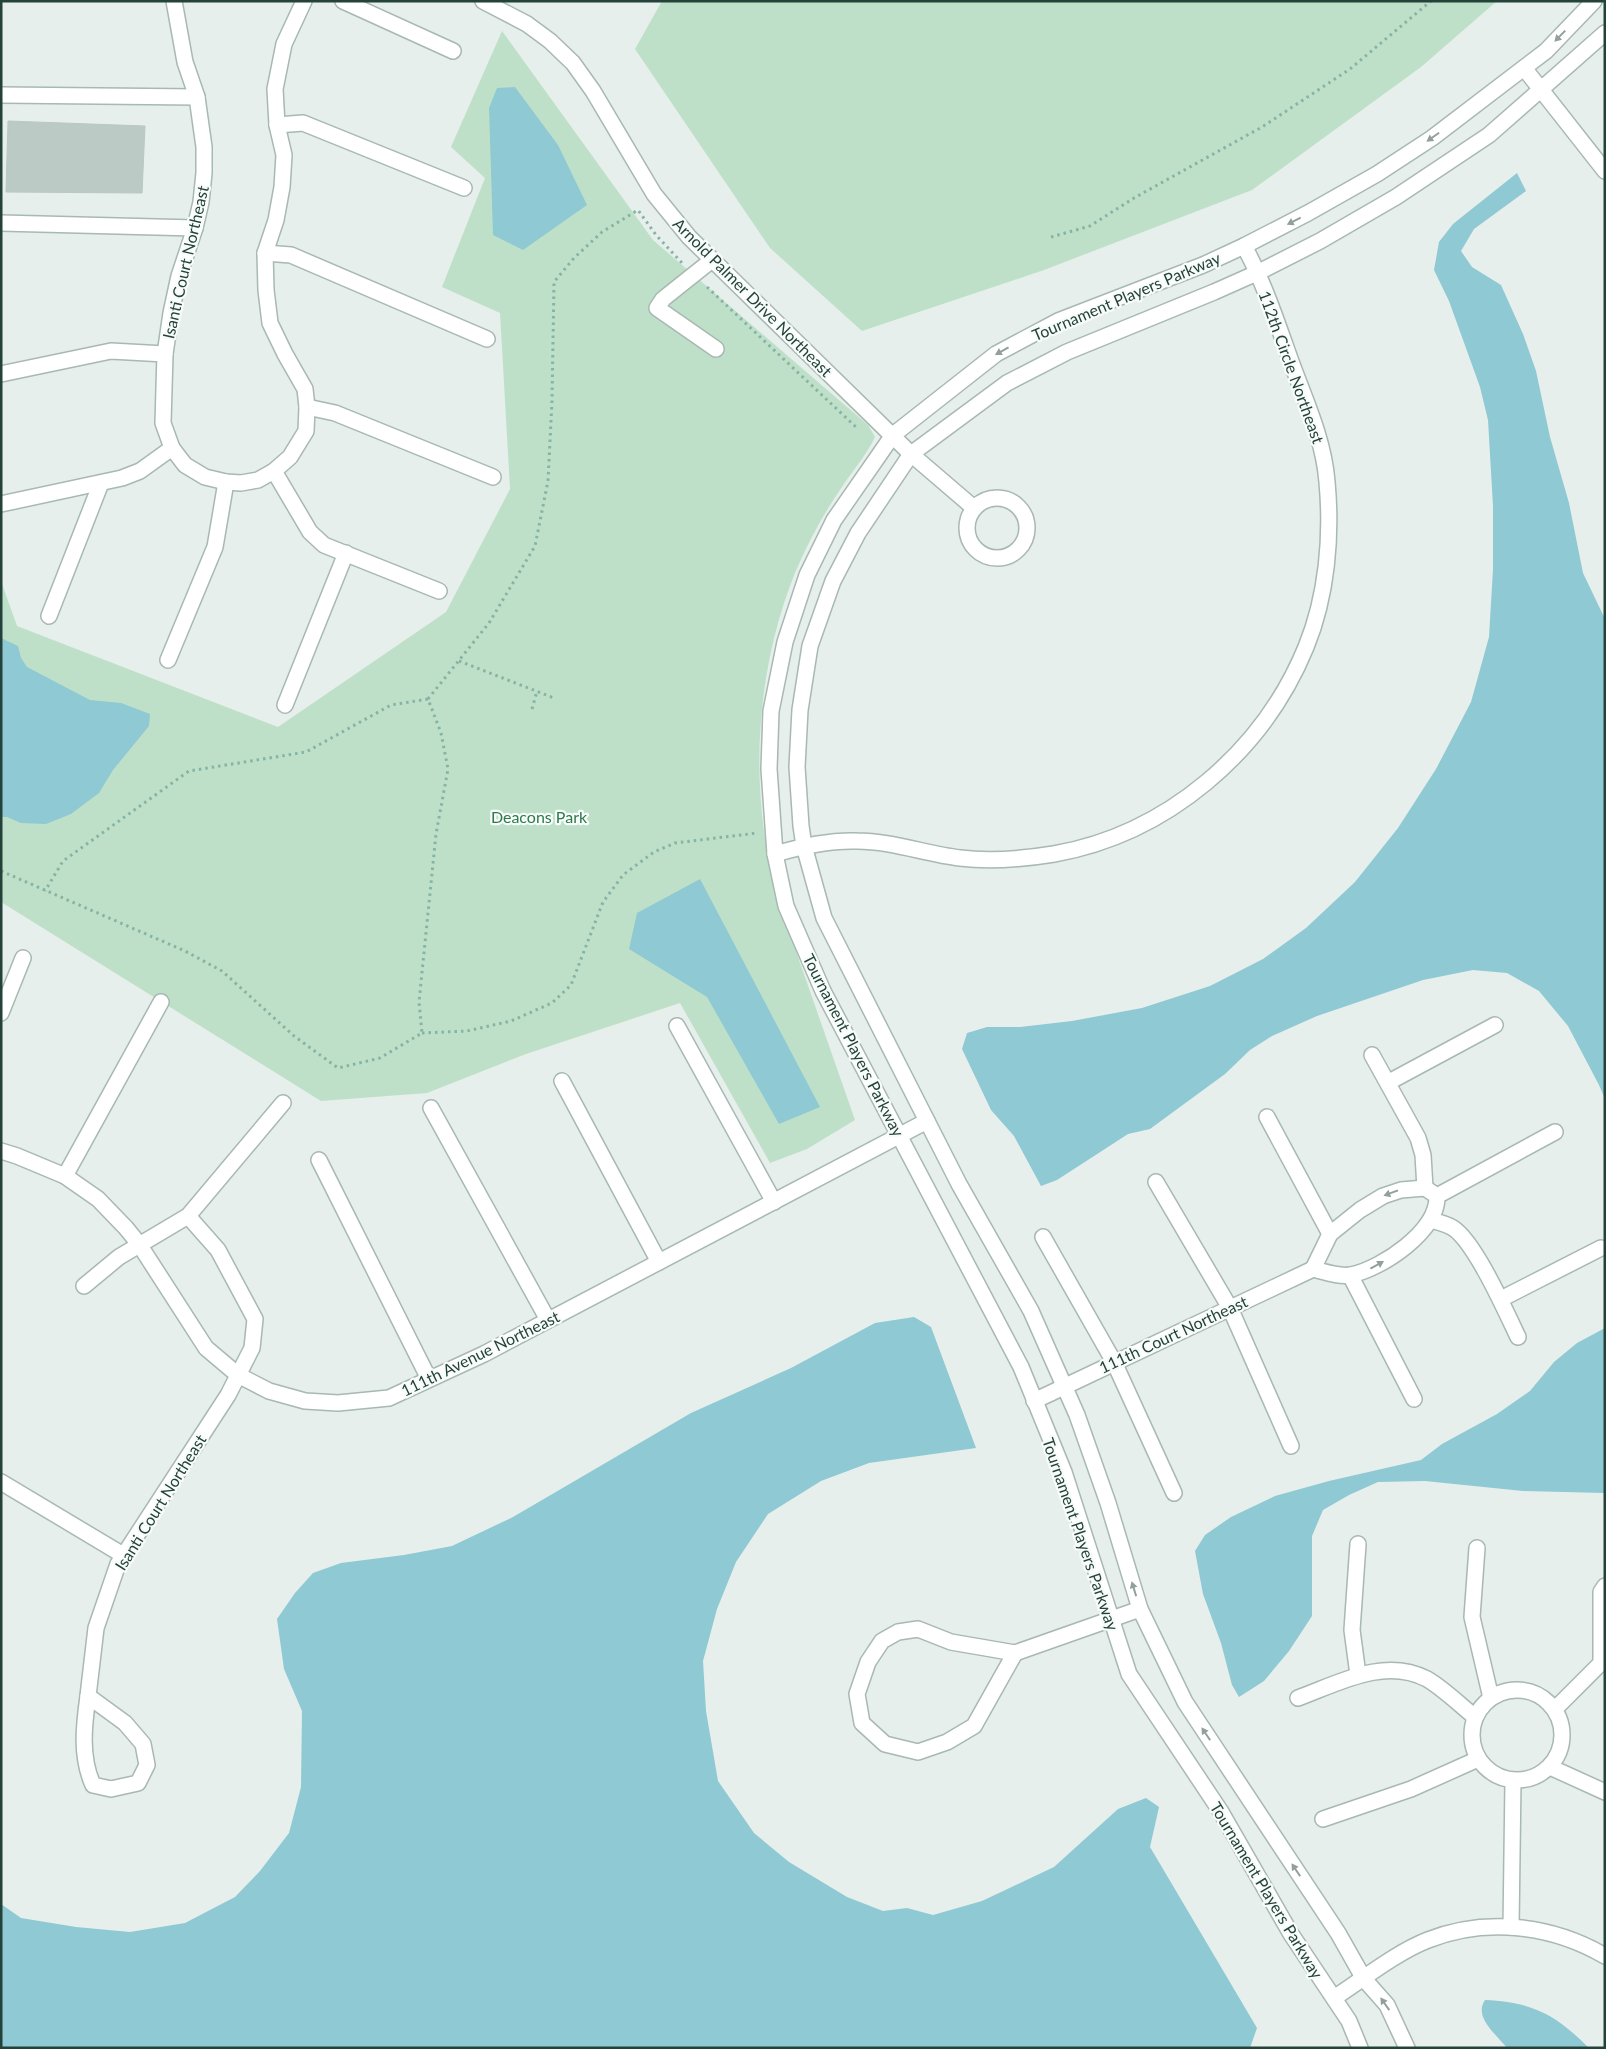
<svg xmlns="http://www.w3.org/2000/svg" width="1606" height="2049" font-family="Lato,sans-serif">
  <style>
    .green { fill: #bfe0c8 }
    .water { fill: #8ec9d4 }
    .building { fill: #bbcac4; stroke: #b8c9c2 }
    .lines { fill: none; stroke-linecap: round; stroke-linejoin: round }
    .minor-casing { stroke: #a8b8b2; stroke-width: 18 }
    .path { stroke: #86b3a5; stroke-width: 3; stroke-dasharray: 2.5 4; stroke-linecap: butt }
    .minor { stroke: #fff; stroke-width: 15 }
    .oneway { fill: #92a09c }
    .labels { text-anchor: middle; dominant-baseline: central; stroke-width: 4.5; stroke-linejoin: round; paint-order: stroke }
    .street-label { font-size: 16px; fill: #24423a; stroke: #f7fbf9 }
    .park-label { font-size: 16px; fill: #2d7a4b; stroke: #f7fbf9 }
  </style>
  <rect width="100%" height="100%" fill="#e6efeb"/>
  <g class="green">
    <path d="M662 1H1497L1421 67 1252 190 1044 270 862 331 770 248 635 49Z"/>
    <path d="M502 31 653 240 868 425 875 437C867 454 855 468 844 484 825 511 808 542 795 573 760 660 751 759 767 851 775 893 790 934 804 974 821 1023 838 1071 855 1120L807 1149 770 1163 680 1003 526 1054 427 1093 321 1101 1 902V581L17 626 278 727 446 612 510 489 500 313 442 287 485 178 451 147Z"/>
  </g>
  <g class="water">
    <path d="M515 87 558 145 587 205 523 250 493 235 489 108 497 88Z"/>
    <path d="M1517 173 1526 191 1474 229 1461 251 1472 267 1501 285 1523 334 1536 371 1550 437 1569 503 1583 573 1605 619V1099L1599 1085 1568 1026 1539 991 1507 973 1473 970 1423 980 1317 1016 1272 1036 1250 1050 1225 1074 1150 1129 1128 1134 1057 1180 1041 1186 1014 1136 991 1110 962 1049 967 1033 987 1027H1020L1072 1021 1142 1008 1210 986 1263 959 1306 928 1355 882 1398 828 1436 769 1471 702 1489 637 1493 569V506L1488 420 1480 387 1449 301 1434 270 1439 242 1453 224Z"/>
    <path d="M1 638 18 646 21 658 27 667 90 700 121 703 150 714 149 726 113 770 99 793 71 814 46 824 21 823 7 817H1Z"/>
    <path d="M700 879 820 1107 779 1124 707 997 629 949 637 913Z"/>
    <path d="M914 1317 931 1327 976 1448 869 1463 821 1481 768 1514 736 1562 717 1609 703 1661 706 1711 718 1781 754 1833 789 1862 847 1897 883 1911 907 1908 933 1915 982 1901 1054 1867 1118 1809 1146 1798 1159 1807 1150 1847 1257 2028 1250 2048H1V1904L21 1918 76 1927 130 1932 185 1923 235 1897 260 1871 289 1833 301 1787 302 1711 284 1669 277 1619 295 1593 313 1573 341 1563 404 1555 452 1546 513 1517 691 1413 791 1368 875 1323Z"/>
    <path d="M1605 1328V1493L1523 1491 1425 1481 1378 1482 1349 1495 1323 1510 1312 1536V1616L1289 1651 1264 1681 1239 1697 1232 1685 1221 1643 1203 1594 1195 1551 1205 1535 1231 1517 1275 1496 1329 1481 1421 1460 1442 1444 1497 1414 1530 1391 1554 1362 1577 1343Z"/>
    <path d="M1485 2000C1533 2002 1556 2015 1589 2048H1507C1497 2035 1473 2017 1485 2000Z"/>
  </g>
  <path class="building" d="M8 121 145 126 142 193 6 192Z"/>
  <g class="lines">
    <defs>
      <g id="minor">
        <path d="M174 1 185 62 197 97 204 147V173L201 202 195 228 179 276 171 313 165 354 163 423 172 448 185 465 205 477 226 482 241 483 258 480 274 471 290 457 306 431 307 407 305 389 285 354 270 323 266 290 265 253 276 220 282 187 284 155 277 125 275 89 284 44 304 1"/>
        <path d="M343 1 453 51"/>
        <path d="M483 1 527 24 550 41 573 63 593 91 654 194 689 237 911 454 974 508"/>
        <path d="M1524 68 1605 171"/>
        <path d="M1 95 197 97"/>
        <path d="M277 125 303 123 464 188"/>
        <path d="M1 223 195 228"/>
        <path d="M265 253 291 255 487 339"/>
        <path d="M712 260 663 299 657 308 716 349"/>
        <path d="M1 374 111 351 165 354"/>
        <path d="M307 407 335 413 493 477"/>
        <path d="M274 471 310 532 324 545 439 591"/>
        <circle cx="997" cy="528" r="30"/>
        <path d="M1 504 122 478 140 471 172 448"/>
        <path d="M49 616 101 483"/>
        <path d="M168 660 215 547 226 482"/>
        <path d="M285 705 346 553"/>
        <path d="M775 854C802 846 829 840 857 841 892 841 926 854 960 858 992 862 1023 859 1054 854 1167 834 1263 752 1306 647 1327 596 1332 536 1327 482 1324 442 1307 404 1293 367 1278 326 1265 284 1244 246"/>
        <path d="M1 1013 23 958"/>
        <path d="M677 1026 774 1202"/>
        <path d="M1372 1055 1418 1138 1423 1155 1425 1188"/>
        <path d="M562 1081 659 1262"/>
        <path d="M1389 1082 1495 1025"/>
        <path d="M431 1108 548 1320"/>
        <path d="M1267 1117 1330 1234"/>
        <path d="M1 1151 17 1156 65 1176 98 1199 126 1228 139 1244 206 1348 238 1375 269 1391 305 1401 338 1403 389 1398 484 1354 927 1121"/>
        <path d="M319 1160 429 1379"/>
        <path d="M65 1176 161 1002"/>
        <path d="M1156 1182 1230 1308 1291 1446"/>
        <path d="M1437 1196 1555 1132"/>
        <path d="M1431 1220C1438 1222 1447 1224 1453 1228 1475 1242 1506 1312 1518 1337"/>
        <path d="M1043 1237 1114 1362 1174 1493"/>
        <path d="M1313 1269C1325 1272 1339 1277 1351 1275 1383 1268 1438 1231 1437 1196"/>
        <path d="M1313 1269 1330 1234 1360 1210 1383 1196 1401 1190 1425 1188 1437 1196"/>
        <path d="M1350 1275 1414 1399"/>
        <path d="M84 1286 119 1257 188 1216 283 1103"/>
        <path d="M1501 1299 1601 1248"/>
        <path d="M1034 1401 1313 1269"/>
        <path d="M1 1482 123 1555"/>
        <path d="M1477 1548 1472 1617 1491 1698"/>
        <path d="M918 1629 951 1642 1015 1653 974 1726 947 1742 918 1752 885 1744 862 1723 857 1694 868 1662 882 1641 898 1632Z"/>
        <path d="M1015 1653 1140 1609"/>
        <path d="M1358 1675 1352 1630 1358 1544"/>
        <circle cx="1517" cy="1735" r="45"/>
        <path d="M88 1696 96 1628 118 1564 228 1395 252 1348 255 1319 218 1250 188 1216"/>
        <path d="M88 1696 125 1723 143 1744 147 1765 138 1783 111 1789 93 1785C80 1756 84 1725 88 1696Z"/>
        <path d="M1298 1698C1339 1683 1384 1657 1427 1679 1444 1689 1460 1705 1475 1717"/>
        <path d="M1555 1709 1601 1663V1592L1605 1586"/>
        <path d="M1550 1767 1605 1792"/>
        <path d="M1323 1819 1411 1789 1478 1759"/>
        <path d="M1511 1927 1513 1781"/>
        <path d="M1334 1998C1363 1979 1397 1952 1428 1940 1486 1917 1552 1925 1605 1956"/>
        <path d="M1360 2048 1349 2021 1291 1934 1221 1812 1129 1674 1064 1472 1021 1367 823 991 786 906 775 854 769 769 771 711 785 642 807 575 834 520 893 435 996 354 1058 321 1203 265 1244 246 1308 213 1377 174 1432 138 1546 51 1594 1"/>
        <path d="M1407 2048 1387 2005 1364 1979 1338 1933 1185 1702 1140 1609 1108 1503 1077 1415 1031 1311 959 1184 824 918 804 846 801 826 797 767 800 710 810 646 833 581 858 533 911 454 1007 383 1067 352 1214 292 1259 272 1320 241 1396 197 1489 135 1605 33"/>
      </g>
    </defs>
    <use href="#minor" class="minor-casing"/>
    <g class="path">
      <path d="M1051 237 1090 226 1134 198 1262 127 1350 69 1431 1"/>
      <path d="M707 287 857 428"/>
      <path d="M459 661 554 698"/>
      <path d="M428 699 489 623 535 546 548 481 552 401 554 282 574 258 602 232 638 210 656 235 682 263"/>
      <path d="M532 709 537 691"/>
      <path d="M1 871 185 951 222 971 294 1036 338 1068 380 1058 422 1033 419 1002 436 834 448 769 441 733 428 699 391 705 306 752 189 771 63 861 45 891"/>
      <path d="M422 1033 467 1031 511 1021 552 1003 571 985 603 902 623 875 654 852 675 843 757 833"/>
    </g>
    <use href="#minor" class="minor"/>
  </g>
  <defs><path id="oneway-solid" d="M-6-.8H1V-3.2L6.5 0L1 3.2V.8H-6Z" transform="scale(1.25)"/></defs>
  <g class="oneway">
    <use href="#oneway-solid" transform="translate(1560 36) rotate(134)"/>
    <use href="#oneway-solid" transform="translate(1433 137) rotate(145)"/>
    <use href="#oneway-solid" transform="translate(1294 221) rotate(153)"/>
    <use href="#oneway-solid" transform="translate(1002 351) rotate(151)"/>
    <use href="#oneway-solid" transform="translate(1391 1193) rotate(160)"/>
    <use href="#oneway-solid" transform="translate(1377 1265) rotate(-29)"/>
    <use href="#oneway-solid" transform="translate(1134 1589) rotate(-107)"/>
    <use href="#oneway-solid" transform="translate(1206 1734) rotate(-124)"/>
    <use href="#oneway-solid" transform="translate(1296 1870) rotate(-124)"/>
    <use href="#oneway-solid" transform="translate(1385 2004) rotate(-125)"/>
  </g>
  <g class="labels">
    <g class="street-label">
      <text transform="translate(185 262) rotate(-77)">Isanti Court Northeast</text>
      <text transform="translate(1126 296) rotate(-23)">Tournament Players Parkway</text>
      <text transform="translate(753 297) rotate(45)">Arnold Palmer Drive Northeast</text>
      <text transform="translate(1292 367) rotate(70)">112th Circle Northeast</text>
      <text transform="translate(854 1045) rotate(63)">Tournament Players Parkway</text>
      <text transform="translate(1173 1334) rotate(-25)">111th Court Northeast</text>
      <text transform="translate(480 1353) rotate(-26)">111th Avenue Northeast</text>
      <text transform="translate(160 1502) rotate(-58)">Isanti Court Northeast</text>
      <text transform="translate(1081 1534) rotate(71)">Tournament Players Parkway</text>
      <text transform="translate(1267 1890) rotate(59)">Tournament Players Parkway</text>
    </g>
    <g class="park-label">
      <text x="539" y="816">Deacons Park</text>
    </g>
  </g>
  <rect width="1606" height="2049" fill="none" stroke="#24423a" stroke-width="5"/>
</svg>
